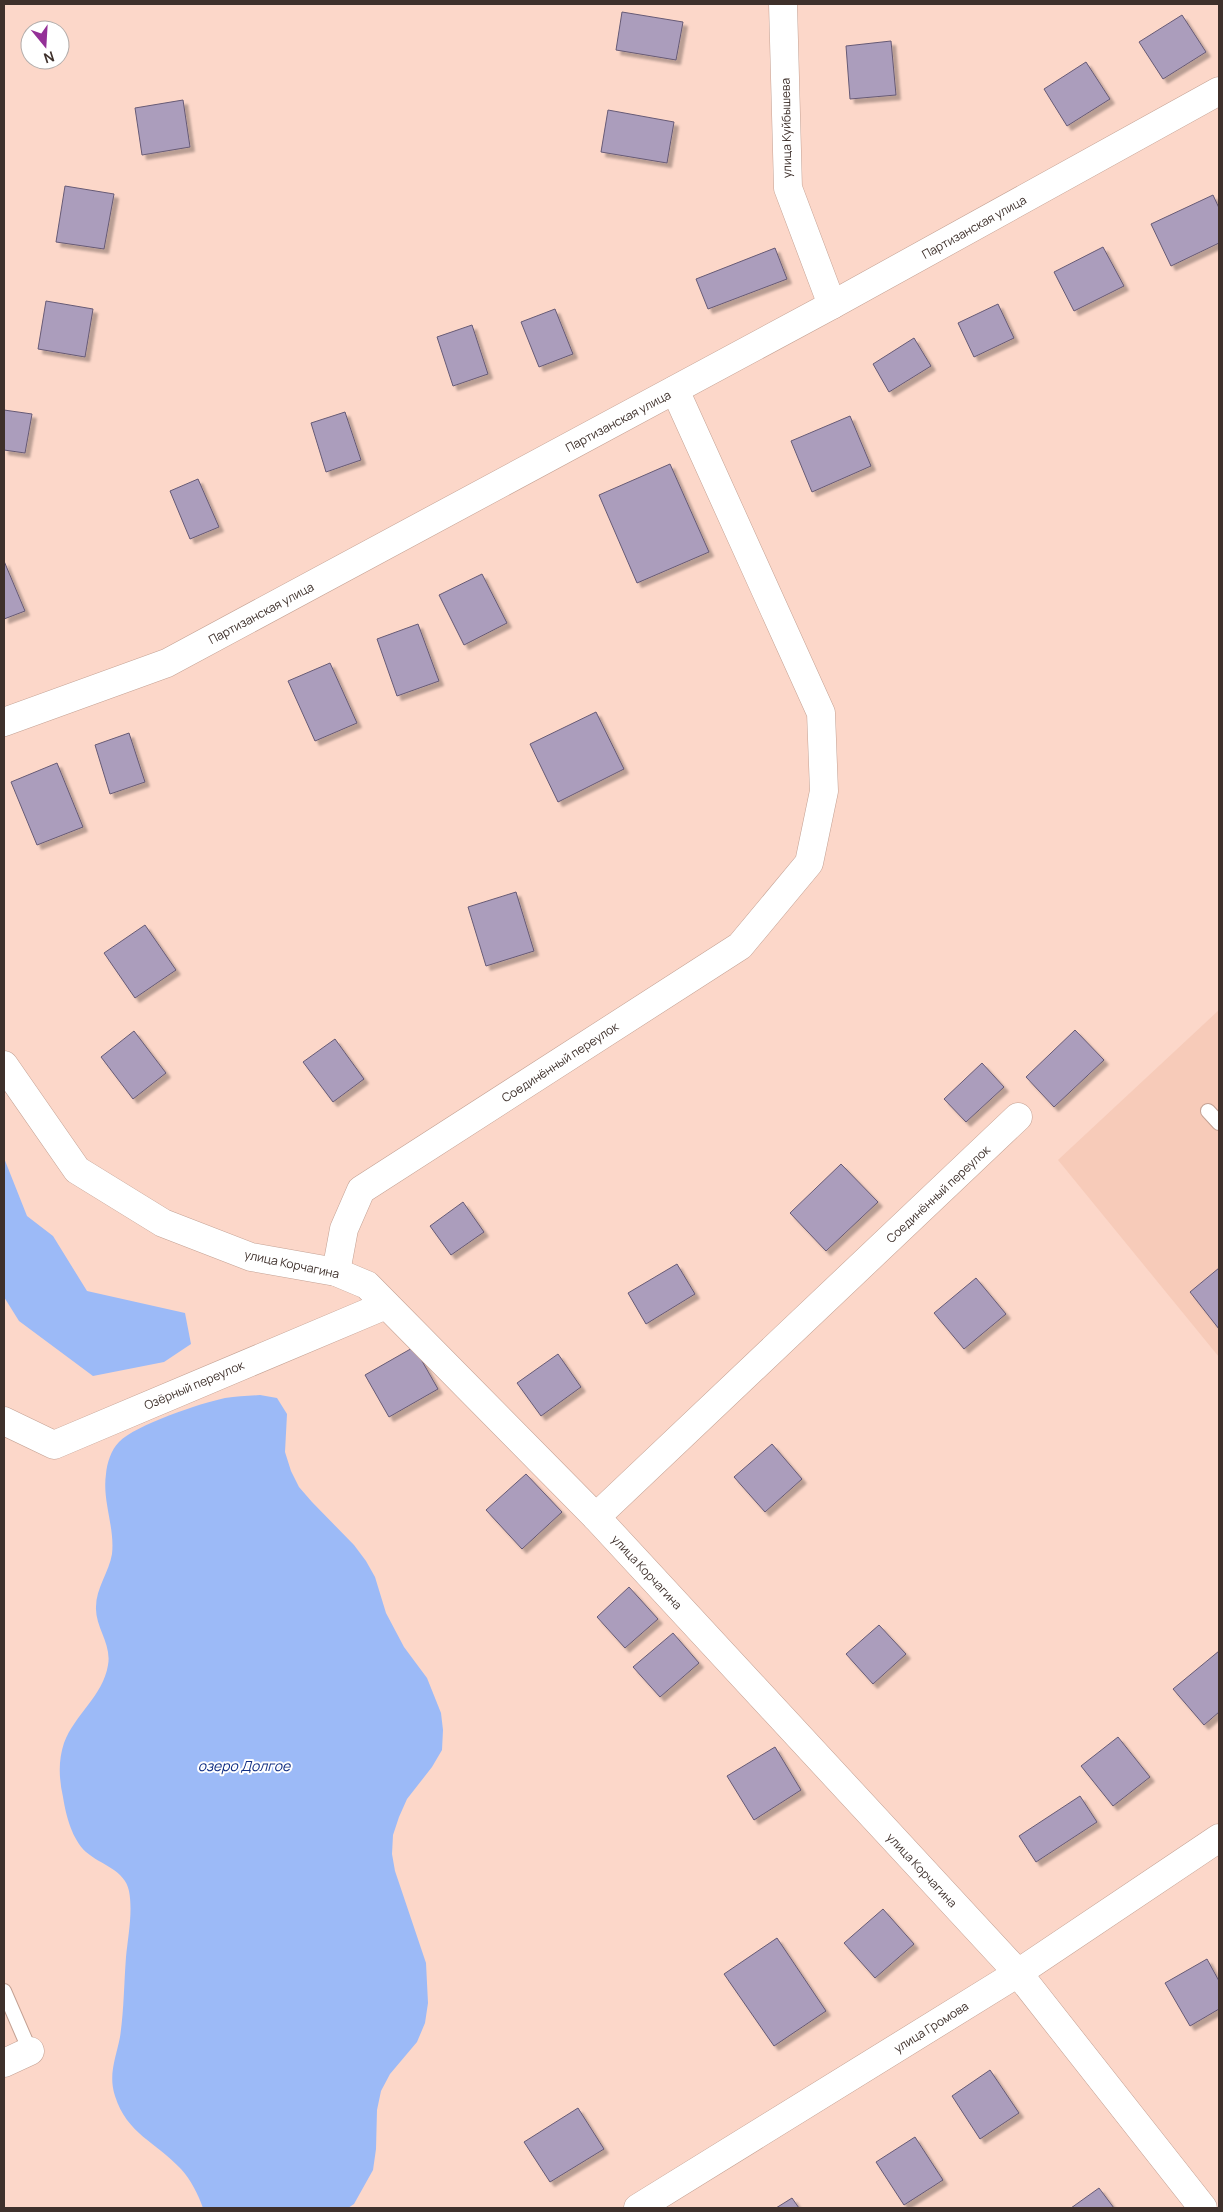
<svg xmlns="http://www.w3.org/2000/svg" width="1223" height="2212" font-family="Manrope,sans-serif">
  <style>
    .built { fill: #f7cbb9 }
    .water { fill: #9cbaf7 }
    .building { fill: #ab9dbc; stroke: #665a75; filter: url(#shadow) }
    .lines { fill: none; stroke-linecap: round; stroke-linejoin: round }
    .lane-casing { stroke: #c4a193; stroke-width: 16 }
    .street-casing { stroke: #c4a193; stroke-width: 29 }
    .secondary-casing { stroke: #c4a193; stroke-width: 29 }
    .lane { stroke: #fff; stroke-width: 14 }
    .street { stroke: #fff; stroke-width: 28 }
    .secondary { stroke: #fff; stroke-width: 28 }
    .labels { text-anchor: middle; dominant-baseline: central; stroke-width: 4; stroke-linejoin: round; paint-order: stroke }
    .street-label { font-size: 12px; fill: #3e302b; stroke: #fff }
    .water-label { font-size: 14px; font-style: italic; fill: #102e83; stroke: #fff }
  </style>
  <defs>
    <filter id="shadow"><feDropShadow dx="4.5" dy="4.5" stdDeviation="1" flood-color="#0004"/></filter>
  </defs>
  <rect width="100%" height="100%" fill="#fcd7c9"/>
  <path class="built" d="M1219 1010V1357L1058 1160Z"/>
  <g class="water">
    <path d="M4 1158 27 1216 53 1236 87 1291 185 1313 191 1344 164 1362 93 1376 19 1321 4 1297Z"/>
    <path d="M260 1395 277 1398 287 1414 285 1452 291 1471 299 1487 312 1502 354 1545 366 1561 375 1577 386 1613 404 1647 427 1678 441 1713 443 1730 442 1750 432 1767 407 1799 399 1817 393 1835 392 1854 395 1871 426 1963 428 2003 425 2023 417 2042 390 2074 381 2091 377 2110 376 2149 373 2170 354 2204 348 2208H203C198 2194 191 2180 181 2169 156 2142 127 2134 115 2096 108 2074 116 2058 120 2037 124 2011 124 1983 126 1957 128 1936 133 1912 129 1891 125 1870 101 1865 86 1852 72 1839 66 1816 63 1797 59 1779 58 1761 64 1743 75 1714 103 1696 108 1665 112 1644 95 1627 96 1607 96 1588 109 1572 112 1554 115 1527 102 1501 106 1474 107 1463 111 1450 119 1442 135 1425 201 1403 225 1398 237 1396 248 1396 260 1395Z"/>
  </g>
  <g class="building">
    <path d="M622 12 683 22 676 60 616 50Z"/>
    <path d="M1182 15 1206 52 1163 79 1139 42Z"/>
    <path d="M891 41 896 95 850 99 846 46Z"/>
    <path d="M1086 62 1110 99 1067 126 1044 89Z"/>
    <path d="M183 100 190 147 142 155 135 108Z"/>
    <path d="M608 110 674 122 667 163 601 152Z"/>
    <path d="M65 186 114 194 104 249 56 242Z"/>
    <path d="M1213 195 1219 208V243L1171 266 1151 224Z"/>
    <path d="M1103 247 1124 286 1074 311 1054 272Z"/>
    <path d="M775 248 787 279 708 309 696 279Z"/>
    <path d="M46 301 93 309 85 357 38 349Z"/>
    <path d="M998 304 1014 338 974 357 958 323Z"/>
    <path d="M555 309 573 354 539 367 521 322Z"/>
    <path d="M472 325 488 374 453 386 437 337Z"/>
    <path d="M914 338 931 366 889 392 873 364Z"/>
    <path d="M4 410 32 414 25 453 4 450Z"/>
    <path d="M345 412 361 460 326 472 311 423Z"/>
    <path d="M850 416 871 466 812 492 791 441Z"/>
    <path d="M670 464 709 552 637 583 599 495Z"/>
    <path d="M198 479 219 527 190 539 170 491Z"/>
    <path d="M4 561 25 611 4 619Z"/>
    <path d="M482 574 507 623 464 645 439 595Z"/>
    <path d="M418 624 439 681 397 696 377 639Z"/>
    <path d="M330 663 357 723 315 741 288 681Z"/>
    <path d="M596 712 624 769 558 802 530 744Z"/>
    <path d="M129 733 145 782 110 794 95 745Z"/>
    <path d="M57 763 83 827 37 845 11 782Z"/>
    <path d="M516 892 534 951 486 966 468 907Z"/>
    <path d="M145 925 176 970 135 998 104 953Z"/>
    <path d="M1075 1030 1104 1060 1054 1107 1026 1077Z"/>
    <path d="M134 1031 166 1073 133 1099 101 1057Z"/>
    <path d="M335 1039 364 1079 333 1102 303 1062Z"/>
    <path d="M982 1063 1004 1087 966 1122 944 1099Z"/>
    <path d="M841 1164 878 1202 826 1251 790 1213Z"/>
    <path d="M463 1202 484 1232 451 1255 430 1226Z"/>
    <path d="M677 1264 695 1294 646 1324 628 1293Z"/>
    <path d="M1219 1268V1329L1190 1292Z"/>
    <path d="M976 1278 1006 1314 964 1349 934 1313Z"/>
    <path d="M414 1347 438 1389 389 1417 365 1375Z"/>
    <path d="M558 1354 581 1387 541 1416 517 1383Z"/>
    <path d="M772 1444 802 1479 765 1512 734 1477Z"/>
    <path d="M526 1474 562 1512 522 1549 486 1510Z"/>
    <path d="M629 1587 658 1619 625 1648 597 1617Z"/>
    <path d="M879 1625 906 1654 873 1684 846 1654Z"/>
    <path d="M673 1633 699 1663 660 1697 633 1667Z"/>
    <path d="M1219 1651V1712L1204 1725 1173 1689Z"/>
    <path d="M1118 1737 1150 1777 1113 1806 1081 1766Z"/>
    <path d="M775 1747 801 1790 754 1820 727 1776Z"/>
    <path d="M1080 1796 1097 1822 1036 1862 1019 1836Z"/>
    <path d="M883 1909 914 1944 875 1978 844 1943Z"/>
    <path d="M777 1938 826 2011 774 2046 724 1974Z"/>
    <path d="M1207 1959 1219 1981V2009L1190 2026 1165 1983Z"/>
    <path d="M990 2070 1019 2113 980 2139 952 2096Z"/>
    <path d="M578 2108 604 2149 550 2182 524 2142Z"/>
    <path d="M915 2137 943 2180 904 2205 876 2162Z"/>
    <path d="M1099 2188 1114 2208H1071Z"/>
    <path d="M792 2198 799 2208H776Z"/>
  </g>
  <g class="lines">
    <defs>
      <g id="lane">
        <path d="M1208 1111 1219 1123"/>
        <path d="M4 1991 30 2051"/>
      </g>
      <g id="street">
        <path d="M783 4 788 188 832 305"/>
        <path d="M4 722 167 663 832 305 1219 91"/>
        <path d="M4 1065 77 1170 163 1223 251 1257 336 1272 367 1285 596 1517 1018 1973 1203 2208"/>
        <path d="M336 1272 344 1229 361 1190 740 946 809 863 824 791 821 713 675 390"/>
        <path d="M4 1421 54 1445 386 1305"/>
        <path d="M596 1517 1018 1117"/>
        <path d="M4 2063 30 2051"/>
      </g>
      <path id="secondary" d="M638 2208 1018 1973 1219 1838"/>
    </defs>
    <use href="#lane" class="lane-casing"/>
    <use href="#street" class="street-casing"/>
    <use href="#secondary" class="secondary-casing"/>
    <use href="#lane" class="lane"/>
    <use href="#street" class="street"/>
    <use href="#secondary" class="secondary"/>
  </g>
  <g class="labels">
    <g class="street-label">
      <text transform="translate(786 128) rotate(-91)">улица Куйбышева</text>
      <text transform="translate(974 227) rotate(-29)">Партизанская улица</text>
      <text transform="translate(618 421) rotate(-28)">Партизанская улица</text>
      <text transform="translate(261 613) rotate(-28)">Партизанская улица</text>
      <text transform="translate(560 1062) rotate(-33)">Соединённый переулок</text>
      <text transform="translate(938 1194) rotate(-43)">Соединённый переулок</text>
      <text transform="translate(292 1264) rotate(12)">улица Корчагина</text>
      <text transform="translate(194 1385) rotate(-23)">Озёрный переулок</text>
      <text transform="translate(647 1572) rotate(47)">улица Корчагина</text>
      <text transform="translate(922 1870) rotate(47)">улица Корчагина</text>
      <text transform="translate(931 2027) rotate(-32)">улица Громова</text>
    </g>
    <g class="water-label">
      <text x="244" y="1765">озеро Долгое</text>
    </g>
  </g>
  <rect width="1223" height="2212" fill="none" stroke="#3e302b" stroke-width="10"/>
  <g transform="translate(45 45) rotate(162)"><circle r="24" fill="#ffffff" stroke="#b2acaa"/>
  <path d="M0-4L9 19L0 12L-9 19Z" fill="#943097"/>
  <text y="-8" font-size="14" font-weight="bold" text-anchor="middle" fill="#3e302b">N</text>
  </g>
</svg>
